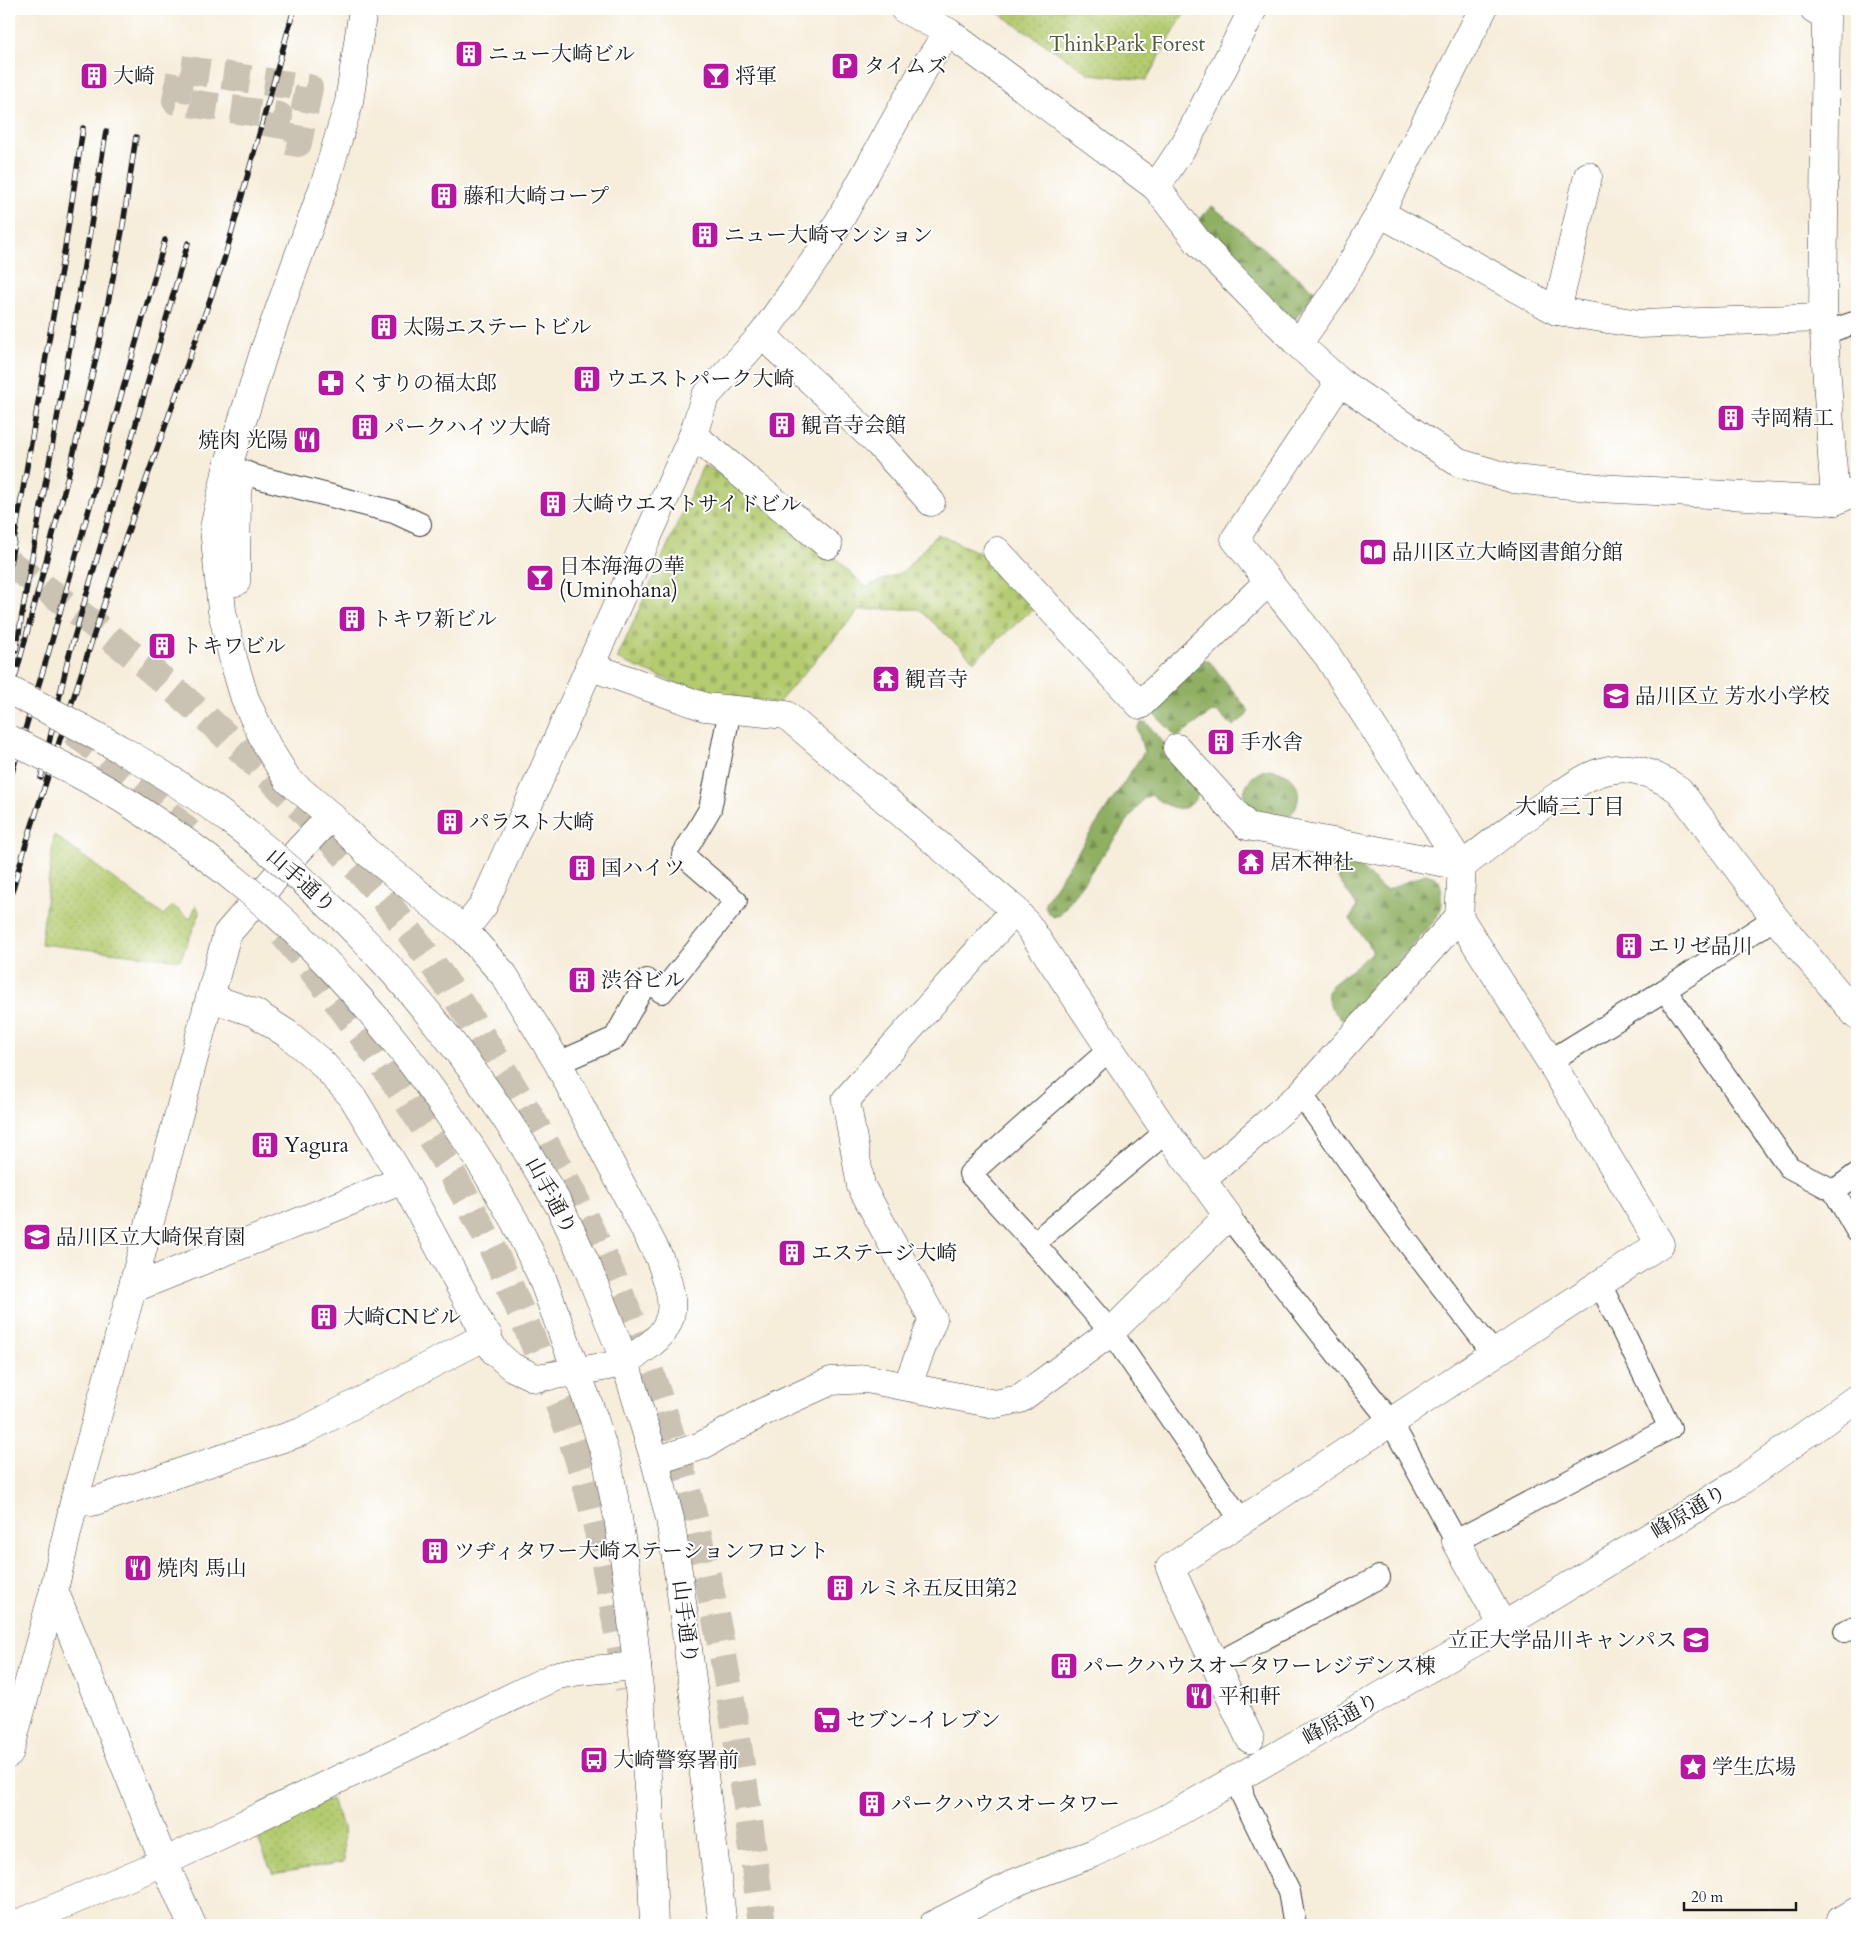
<svg xmlns="http://www.w3.org/2000/svg" width="1866" height="1934" font-family="Cardo,'Noto Serif JP',serif">
  <style>
    .forest { fill: url(#forest-firs); stroke: #56663f }
    .cemetery { fill: url(#cemetery-stones); stroke: #687446 }
    .park { fill: url(#park-dots); stroke: #687446 }
    .lines { fill: none; stroke-linecap: round; stroke-linejoin: round }
    .street-tunnel { stroke: #cac3b4; stroke-width: 28; stroke-dasharray: 28 14; stroke-linecap: butt }
    .highway-tunnel { stroke: #cac3b4; stroke-width: 28; stroke-dasharray: 28 14; stroke-linecap: butt }
    .lane-casing { stroke: #3d3b38; stroke-width: 24 }
    .street-casing { stroke: #3d3b38; stroke-width: 29 }
    .secondary-casing { stroke: #3d3b38; stroke-width: 29 }
    .primary-casing { stroke: #3d3b38; stroke-width: 29 }
    .lane { stroke: #fff; stroke-width: 22 }
    .street { stroke: #fff; stroke-width: 28 }
    .secondary { stroke: #fff; stroke-width: 28 }
    .primary { stroke: #fff; stroke-width: 28 }
    .rail-casing { stroke: #1c1c1c; stroke-width: 5.5 }
    .rail { stroke: #fff; stroke-width: 4; stroke-dasharray: 11; stroke-linecap: butt }
    .primary-bridge-casing { stroke: #3d3b38; stroke-width: 29; stroke-linecap: butt }
    .primary-bridge { stroke: #fff; stroke-width: 28 }
    .labels { text-anchor: middle; dominant-baseline: central; stroke-width: 4; stroke-linejoin: round; paint-order: stroke }
    .park-label { font-size: 21px; fill: #515939; stroke: #fff }
    .poi-label { font-size: 21px; fill: #1c1c1c; stroke: #fff; text-anchor: start }
    .street-label { font-size: 21px; fill: #1c1c1c; stroke: #fff }
    .neighbourhood-label { font-size: 22px; fill: #1c1c1c; stroke: #fff }
  </style>
  <defs>
    <pattern id="forest-firs" width="22" height="20" patternUnits="userSpaceOnUse" patternTransform="scale(1.25)"><rect width="22" height="20" fill="#8faf62"/><path d="M5 1l3.5 6h-7zM16 11l3.5 6h-7z" fill="#748e50"/></pattern>
    <pattern id="cemetery-stones" width="16" height="16" patternUnits="userSpaceOnUse" patternTransform="scale(1.25)"><rect width="16" height="16" fill="#b4cb70"/><path d="M2 7V4a2 2 0 0 1 4 0v3zM10 15v-3a2 2 0 0 1 4 0v3z" fill="#9aae60"/></pattern>
    <pattern id="park-dots" width="8" height="8" patternUnits="userSpaceOnUse" patternTransform="scale(1.25)"><rect width="8" height="8" fill="#b4cb70"/><path d="M2 2h.1M6 6h.1" fill="none" stroke="#9aae60" stroke-width="1.8" stroke-linecap="round"/></pattern>
  </defs>
  <rect width="100%" height="100%" fill="#fff"/>
  <filter id="ink" filterUnits="userSpaceOnUse"><feTurbulence type="fractalNoise" baseFrequency=".02" numOctaves="2"/><feDisplacementMap in="SourceGraphic" scale="10" xChannelSelector="R" yChannelSelector="G"/><feConvolveMatrix kernelMatrix="1 2 1 2 8 2 1 2 1" color-interpolation-filters="sRGB"/></filter>
  <filter id="wash" filterUnits="userSpaceOnUse"><feTurbulence type="fractalNoise" baseFrequency=".0096" numOctaves="4" result="noise"/><feDisplacementMap in="SourceGraphic" scale="20" xChannelSelector="R" yChannelSelector="G"/><feGaussianBlur stdDeviation="1.12" result="paint"/><feColorMatrix in="noise" values="0 0 0 0 0 0 0 0 0 0 0 0 0 0 0 0 0 1.4 0 .05"/><feComposite in="paint" operator="in"/></filter>
  <g filter="url(#wash)">
    <rect width="100%" height="100%" fill="#f6edda"/>
    <g class="forest">
      <path d="M1212 206 1315 291 1294 321 1198 221Z"/>
      <path d="M1204 660 1210 662 1249 711 1246 716 1233 726 1218 713 1212 712 1177 737 1154 714 1153 709Z"/>
      <path d="M1146 722 1196 781 1200 791C1187 819 1170 808 1151 795L1143 799 1060 915 1053 917C1047 912 1045 910 1045 902L1144 752 1137 728 1141 723Z"/>
      <path d="M1268 769C1304 771 1309 809 1278 824L1246 810C1240 790 1247 775 1268 769Z"/>
      <path d="M1338 852 1346 854 1382 888 1387 890 1425 874C1429 875 1434 876 1437 879 1445 885 1441 912 1436 919L1352 1016 1344 1020C1333 1013 1322 999 1331 986L1372 953V950L1350 919 1357 906 1325 860Z"/>
    </g>
    <path class="cemetery" d="M704 464 750 494 830 553 866 587 904 571 937 534 987 556 1034 608 974 661 919 609 859 610 778 703 695 691 617 659Z"/>
    <g class="park">
      <path d="M992 9H1187L1146 80 1090 74Z"/>
      <path d="M54 835 163 915 173 906 190 919 196 906 200 913 180 960 41 944Z"/>
      <path d="M331 1799 343 1827 344 1862 273 1874 255 1832Z"/>
    </g>
  </g>
  <g filter="url(#ink)">
    <g class="lines">
      <path class="street-tunnel" d="M181 69 309 88 298 143 275 139 279 116 176 101Z"/>
      <g class="highway-tunnel">
        <path d="M9 563C118 637 220 725 312 820 341 851 372 883 398 917 464 1003 521 1095 571 1191 593 1235 615 1278 632 1324 651 1372 667 1421 681 1470 693 1509 701 1549 710 1589 733 1700 749 1812 762 1925"/>
        <path d="M73 731 109 760 195 838"/>
        <path d="M283 934C355 1020 421 1114 474 1213 500 1261 521 1312 542 1363 557 1399 572 1436 583 1474 604 1544 614 1617 629 1689"/>
      </g>
      <defs>
        <g id="lane">
          <path d="M1824 333 1857 322"/>
          <path d="M243 471 257 477 394 512 420 524"/>
          <path d="M1665 990 1789 1167 1834 1191"/>
          <path d="M1110 1049 970 1174 1034 1243 1111 1332 1241 1520"/>
          <path d="M1550 1061 1665 990 1775 918"/>
          <path d="M558 1063 615 1038 647 980 662 992 736 901 683 855 710 809 730 710"/>
          <path d="M1301 1094 1395 1226 1494 1354"/>
          <path d="M1857 1174 1834 1191 1857 1231"/>
          <path d="M1228 1216 1391 1422 1456 1541 1670 1428 1600 1284"/>
          <path d="M1034 1243 1166 1132"/>
          <path d="M1845 1631 1857 1626"/>
          <path d="M1216 1664 1379 1577"/>
          <path d="M1239 1777 1243 1797 1289 1892 1295 1925"/>
        </g>
        <g id="street">
          <path d="M1814 9 1826 16 1823 318 1835 501"/>
          <path d="M1156 187 1198 242 1298 344 1340 382 1459 463 1514 479 1599 488 1835 501 1857 491"/>
          <path d="M1380 213 1557 311 1639 324 1823 318"/>
          <path d="M1557 311 1588 176"/>
          <path d="M762 335 879 444 931 502"/>
          <path d="M1298 344 1336 290 1380 213 1483 9"/>
          <path d="M1340 382 1235 539 1327 655 1462 866C1494 841 1524 817 1558 796 1576 784 1593 771 1616 769 1639 766 1661 778 1679 790L1775 918 1857 1016"/>
          <path d="M693 435 828 545"/>
          <path d="M997 551 1140 705 1269 581"/>
          <path d="M589 666 705 707 786 715 1015 910 1029 927 1110 1049 1166 1132 1202 1180 1301 1094 1459 917 1462 866 1247 826 1177 748"/>
          <path d="M464 930 483 906 693 435 705 397 762 335 827 243 926 65 948 32"/>
          <path d="M211 998 255 1013 289 1035 321 1062 352 1096 403 1180 495 1352 512 1367 536 1378 576 1372"/>
          <path d="M132 1289 227 934 299 850 331 816"/>
          <path d="M907 1386 933 1319 861 1186 846 1100 1015 910"/>
          <path d="M655 1461 701 1446 761 1413 831 1381 867 1379 995 1404 1020 1399 1111 1332 1228 1216 1202 1180"/>
          <path d="M75 1498 132 1289 403 1180"/>
          <path d="M1456 1541 1503 1626"/>
          <path d="M54 1590 164 1862 192 1925"/>
          <path d="M1250 1739 1170 1568 1660 1244 1550 1061 1459 917"/>
          <path d="M9 1754 54 1590 75 1498 92 1502 301 1432 488 1335"/>
          <path d="M1166 1819 1503 1626 1738 1483 1857 1398"/>
          <path d="M15 1925 164 1862 558 1675 579 1671 637 1666"/>
          <path d="M1844 1925 1842 1920 1857 1911"/>
        </g>
        <g id="secondary">
          <path d="M363 9 349 102 326 180 265 349 227 469 214 528 222 611 234 662 245 699 267 746 288 780 331 816 367 852 464 930 504 975 558 1063 659 1257C673 1295 683 1323 644 1349 638 1353 632 1359 625 1362 610 1367 591 1368 576 1372"/>
          <path d="M904 9 948 32 1156 187 1186 142 1253 9"/>
          <path d="M236 582 237 489 240 481"/>
          <path d="M933 1925 1019 1881 1094 1853 1166 1819"/>
        </g>
        <g id="primary">
          <path d="M525 1148 560 1207 587 1266 625 1362 655 1461 670 1519 679 1578 723 1925"/>
          <path d="M486 1171 515 1222 541 1275 594 1419 607 1461 618 1518 627 1577 637 1666 649 1799 654 1925"/>
        </g>
      </defs>
      <use href="#lane" class="lane-casing"/>
      <use href="#street" class="street-casing"/>
      <use href="#secondary" class="secondary-casing"/>
      <use href="#primary" class="primary-casing"/>
      <use href="#lane" class="lane"/>
      <use href="#street" class="street"/>
      <use href="#secondary" class="secondary"/>
      <use href="#primary" class="primary"/>
      <defs>
        <g id="rail">
          <path d="M9 570 65 247 83 128"/>
          <path d="M16 650C45 477 80 305 106 131"/>
          <path d="M9 700C51 544 93 389 122 231 127 200 131 168 136 137"/>
          <path d="M41 778 68 659 188 243"/>
          <path d="M9 782 49 651 165 240"/>
          <path d="M9 902 26 844 121 551 224 260 294 9"/>
        </g>
      </defs>
      <use href="#rail" class="rail-casing"/>
      <use href="#rail" class="rail"/>
      <defs>
        <g id="primary-bridge">
          <path d="M9 690C87 730 166 771 236 825 353 915 446 1023 525 1148"/>
          <path d="M9 739C52 760 95 781 135 807 214 858 295 924 356 995 405 1050 447 1109 486 1171"/>
        </g>
      </defs>
      <use href="#primary-bridge" class="primary-bridge-casing"/>
      <use href="#primary-bridge" class="primary-bridge"/>
    </g>
  </g>
  <defs>
    <symbol id="building-square" viewBox="-11 -11 22 22"><rect x="-9" y="-9" width="18" height="18" rx="4" fill="#b5179e" stroke="#fff"/><path d="M-4-6H4V6H1V3H-1V6H-4ZM-2.5-4.3h1.7v1.8h-1.7ZM.8-4.3h1.7v1.8H.8ZM-2.5-1h1.7V.8h-1.7ZM.8-1h1.7V.8H.8Z" fill="#fff"/></symbol>
    <symbol id="parking-square" viewBox="-11 -11 22 22"><rect x="-9" y="-9" width="18" height="18" rx="4" fill="#b5179e" stroke="#fff"/><path d="M-3.5-5.5H1a3.5 3.5 0 0 1 0 7H-1V5.5H-3.5ZM-1-3.4V-.6H.8a1.4 1.4 0 0 0 0-2.8Z" fill="#fff"/></symbol>
    <symbol id="bar-square" viewBox="-11 -11 22 22"><rect x="-9" y="-9" width="18" height="18" rx="4" fill="#b5179e" stroke="#fff"/><path d="M-6-5H6L.8 .8V4.5H3.5V6h-7V4.5H-.8V.8Z" fill="#fff"/></symbol>
    <symbol id="pharmacy-square" viewBox="-11 -11 22 22"><rect x="-9" y="-9" width="18" height="18" rx="4" fill="#b5179e" stroke="#fff"/><path d="M-2-6h4v4h4v4h-4v4h-4v-4h-4v-4h4Z" fill="#fff"/></symbol>
    <symbol id="restaurant-square" viewBox="-11 -11 22 22"><rect x="-9" y="-9" width="18" height="18" rx="4" fill="#b5179e" stroke="#fff"/><path d="M-5-6h1v4h1v-4h1v4h1v-4h1v5L-1.5 .5V6h-2V.5L-5-1ZM5-6V6H3V1.5H1.5Q1.5-4 5-6Z" fill="#fff"/></symbol>
    <symbol id="library-square" viewBox="-11 -11 22 22"><rect x="-9" y="-9" width="18" height="18" rx="4" fill="#b5179e" stroke="#fff"/><path d="M-6-4Q-3-5.5-.7-3.5V5Q-3 3-6 4ZM6-4Q3-5.5 .7-3.5V5Q3 3 6 4Z" fill="#fff"/></symbol>
    <symbol id="temple-square" viewBox="-11 -11 22 22"><rect x="-9" y="-9" width="18" height="18" rx="4" fill="#b5179e" stroke="#fff"/><path d="M0-6L5-2H3V0L6.5 2.5H4V6H1.5V3h-3V6H-4V2.5H-6.5L-3 0V-2H-5Z" fill="#fff"/></symbol>
    <symbol id="school-square" viewBox="-11 -11 22 22"><rect x="-9" y="-9" width="18" height="18" rx="4" fill="#b5179e" stroke="#fff"/><path d="M0-5L7-2L0 1L-7-2ZM-4 1L0 2.5L4 1V4Q0 6-4 4Z" fill="#fff"/></symbol>
    <symbol id="university-square" viewBox="-11 -11 22 22"><rect x="-9" y="-9" width="18" height="18" rx="4" fill="#b5179e" stroke="#fff"/><path d="M0-5L7-2L0 1L-7-2ZM-4 1L0 2.5L4 1V4Q0 6-4 4Z" fill="#fff"/></symbol>
    <symbol id="supermarket-square" viewBox="-11 -11 22 22"><rect x="-9" y="-9" width="18" height="18" rx="4" fill="#b5179e" stroke="#fff"/><path d="M-6-5.5h2.5l.6 2H6L4.5 2H-2.5L-4.4-4H-6ZM-1.5 3.2a1.3 1.3 0 1 0 .1 0ZM3 3.2a1.3 1.3 0 1 0 .1 0Z" fill="#fff"/></symbol>
    <symbol id="bus-square" viewBox="-11 -11 22 22"><rect x="-9" y="-9" width="18" height="18" rx="4" fill="#b5179e" stroke="#fff"/><path d="M-5-6H5V4H4V6H2V4H-2V6H-4V4H-5ZM-3.5-4V0h7V-4ZM-3.5 1.2v1.5H-2V1.2ZM2 1.2v1.5H3.5V1.2Z" fill="#fff"/></symbol>
    <symbol id="sight-square" viewBox="-11 -11 22 22"><rect x="-9" y="-9" width="18" height="18" rx="4" fill="#b5179e" stroke="#fff"/><path d="M0-6L1.8-2.2L6-1.7L2.9 1.2L3.7 5.4L0 3.3L-3.7 5.4L-2.9 1.2L-6-1.7L-1.8-2.2Z" fill="#fff"/></symbol>
  </defs>
  <g fill-rule="evenodd">
    <use href="#building-square" x="453" y="38" width="32" height="32"/>
    <use href="#parking-square" x="829" y="50" width="32" height="32"/>
    <use href="#building-square" x="78" y="60" width="32" height="32"/>
    <use href="#bar-square" x="700" y="60" width="32" height="32"/>
    <use href="#building-square" x="428" y="180" width="32" height="32"/>
    <use href="#building-square" x="689" y="219" width="32" height="32"/>
    <use href="#building-square" x="368" y="311" width="32" height="32"/>
    <use href="#building-square" x="571" y="363" width="32" height="32"/>
    <use href="#pharmacy-square" x="315" y="367" width="32" height="32"/>
    <use href="#building-square" x="1715" y="402" width="32" height="32"/>
    <use href="#building-square" x="766" y="409" width="32" height="32"/>
    <use href="#building-square" x="349" y="411" width="32" height="32"/>
    <use href="#restaurant-square" x="291" y="424" width="32" height="32"/>
    <use href="#building-square" x="537" y="488" width="32" height="32"/>
    <use href="#library-square" x="1357" y="536" width="32" height="32"/>
    <use href="#bar-square" x="524" y="562" width="32" height="32"/>
    <use href="#building-square" x="336" y="603" width="32" height="32"/>
    <use href="#building-square" x="146" y="630" width="32" height="32"/>
    <use href="#temple-square" x="870" y="663" width="32" height="32"/>
    <use href="#school-square" x="1600" y="680" width="32" height="32"/>
    <use href="#building-square" x="1205" y="726" width="32" height="32"/>
    <use href="#building-square" x="434" y="806" width="32" height="32"/>
    <use href="#temple-square" x="1235" y="846" width="32" height="32"/>
    <use href="#building-square" x="566" y="852" width="32" height="32"/>
    <use href="#building-square" x="1613" y="930" width="32" height="32"/>
    <use href="#building-square" x="566" y="964" width="32" height="32"/>
    <use href="#building-square" x="249" y="1129" width="32" height="32"/>
    <use href="#school-square" x="21" y="1221" width="32" height="32"/>
    <use href="#building-square" x="776" y="1237" width="32" height="32"/>
    <use href="#building-square" x="308" y="1301" width="32" height="32"/>
    <use href="#building-square" x="419" y="1535" width="32" height="32"/>
    <use href="#restaurant-square" x="122" y="1552" width="32" height="32"/>
    <use href="#building-square" x="824" y="1572" width="32" height="32"/>
    <use href="#university-square" x="1680" y="1624" width="32" height="32"/>
    <use href="#building-square" x="1048" y="1650" width="32" height="32"/>
    <use href="#restaurant-square" x="1183" y="1680" width="32" height="32"/>
    <use href="#supermarket-square" x="811" y="1704" width="32" height="32"/>
    <use href="#bus-square" x="578" y="1744" width="32" height="32"/>
    <use href="#sight-square" x="1677" y="1751" width="32" height="32"/>
    <use href="#building-square" x="856" y="1788" width="32" height="32"/>
  </g>
  <g class="labels">
    <g class="park-label">
      <text x="1127" y="44">ThinkPark Forest</text>
    </g>
    <g class="poi-label">
      <text x="488" y="54">ニュー大崎ビル</text>
      <text x="864" y="66">タイムズ</text>
      <text x="113" y="76">大崎</text>
      <text x="735" y="76">将軍</text>
      <text x="463" y="196">藤和大崎コープ</text>
      <text x="724" y="235">ニュー大崎マンション</text>
      <text x="403" y="327">太陽エステートビル</text>
      <text x="606" y="379">ウエストパーク大崎</text>
      <text x="350" y="383">くすりの福太郎</text>
      <text x="1750" y="418">寺岡精工</text>
      <text x="801" y="425">観音寺会館</text>
      <text x="384" y="427">パークハイツ大崎</text>
      <text x="288" y="440" text-anchor="end">焼肉 光陽</text>
      <text x="572" y="504">大崎ウエストサイドビル</text>
      <text x="1392" y="552">品川区立大崎図書館分館</text>
      <text x="559" y="566">日本海海の華<tspan x="559" dy="24">(Uminohana)</tspan></text>
      <text x="371" y="619">トキワ新ビル</text>
      <text x="181" y="646">トキワビル</text>
      <text x="905" y="679">観音寺</text>
      <text x="1635" y="696">品川区立 芳水小学校</text>
      <text x="1240" y="742">手水舎</text>
      <text x="469" y="822">パラスト大崎</text>
      <text x="1270" y="862">居木神社</text>
      <text x="601" y="868">国ハイツ</text>
      <text x="1648" y="946">エリゼ品川</text>
      <text x="601" y="980">渋谷ビル</text>
      <text x="284" y="1145">Yagura</text>
      <text x="56" y="1237">品川区立大崎保育園</text>
      <text x="811" y="1253">エステージ大崎</text>
      <text x="343" y="1317">大崎CNビル</text>
      <text x="454" y="1551">ツヂィタワー大崎ステーションフロント</text>
      <text x="157" y="1568">焼肉 馬山</text>
      <text x="859" y="1588">ルミネ五反田第2</text>
      <text x="1677" y="1640" text-anchor="end">立正大学品川キャンパス</text>
      <text x="1083" y="1666">パークハウスオータワーレジデンス棟</text>
      <text x="1218" y="1696">平和軒</text>
      <text x="846" y="1720">セブン-イレブン</text>
      <text x="613" y="1760">大崎警察署前</text>
      <text x="1712" y="1767">学生広場</text>
      <text x="891" y="1804">パークハウスオータワー</text>
    </g>
    <g class="street-label">
      <text transform="translate(301 881) rotate(42)">山手通り</text>
      <text transform="translate(551 1196) rotate(62)">山手通り</text>
      <text transform="translate(1689 1512) rotate(-31)">峰原通り</text>
      <text transform="translate(685 1622) rotate(83)">山手通り</text>
      <text transform="translate(1341 1719) rotate(-29)">峰原通り</text>
    </g>
    <g class="neighbourhood-label">
      <text x="1570" y="807">大崎三丁目</text>
    </g>
  </g>
  <rect width="1866" height="1934" fill="none" stroke="#fff" stroke-width="30"/>
  <path d="M1684 1902v8h112v-8" fill="none" stroke="#1c1c1c" stroke-width="2.5"/>
  <text x="1691" y="1902" font-size="15" fill="#1c1c1c" stroke="#ffffff" stroke-width="4" paint-order="stroke">20 m</text>
</svg>
